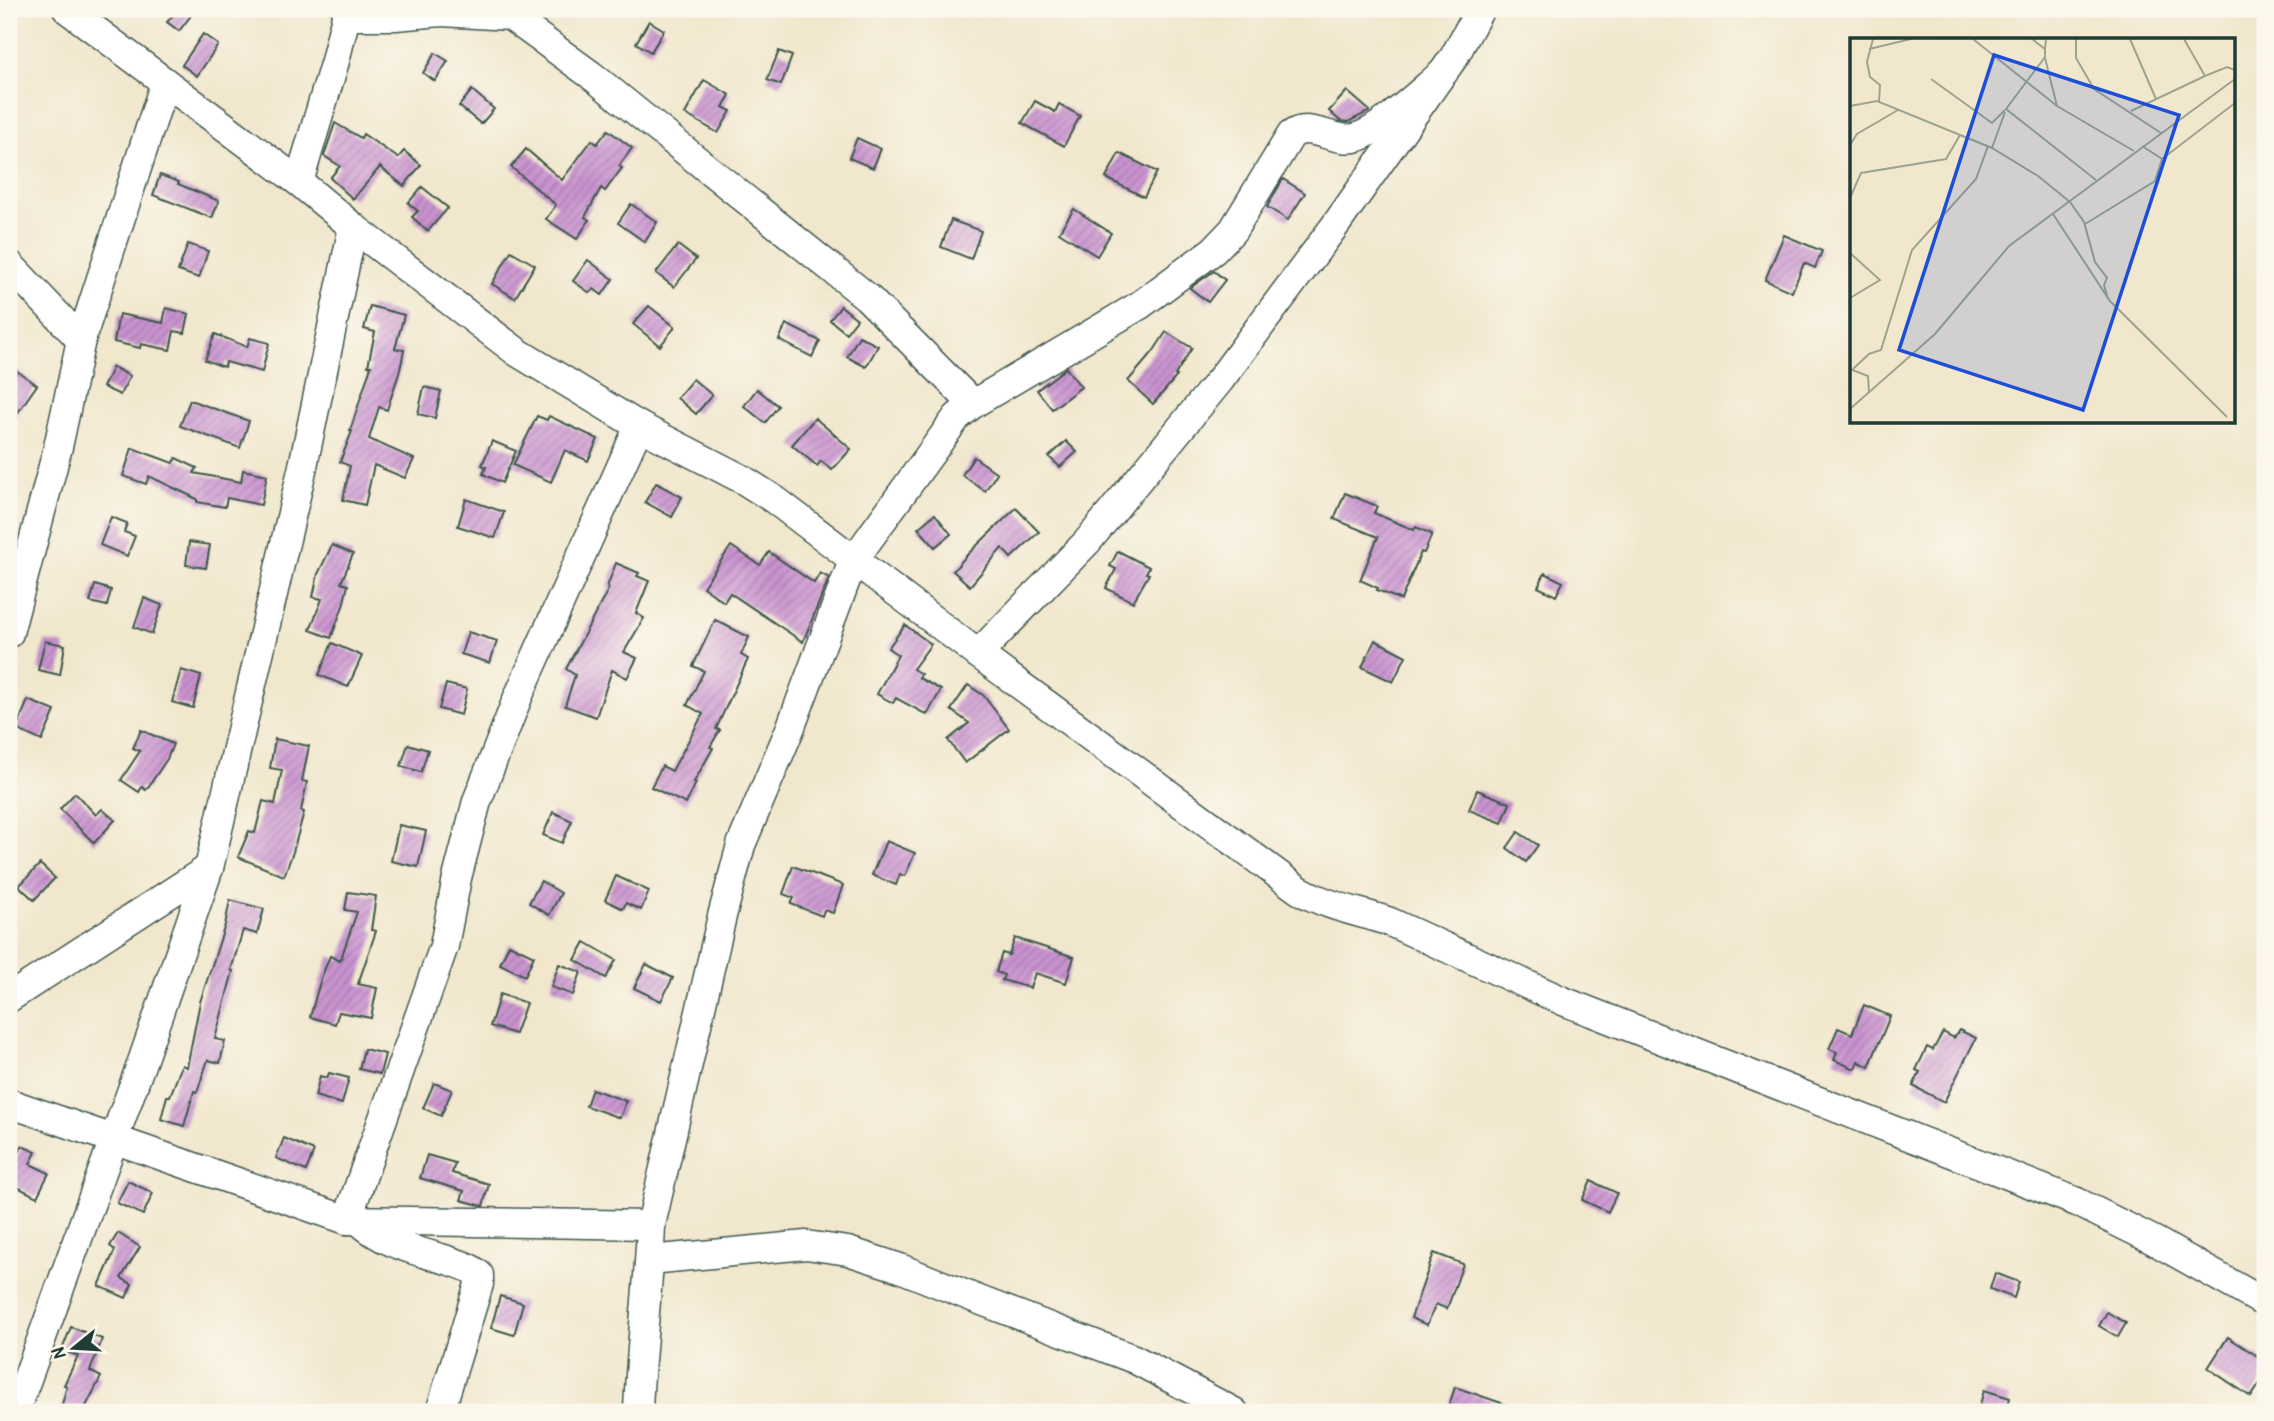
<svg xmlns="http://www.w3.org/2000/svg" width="2274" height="1421" font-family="'Patrick Hand',sans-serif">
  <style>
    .building { fill: url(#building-hatch) }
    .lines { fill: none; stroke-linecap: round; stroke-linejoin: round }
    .minor-casing { stroke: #3e564b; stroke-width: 31 }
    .minor { stroke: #fff; stroke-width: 28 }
    .inset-road { fill: none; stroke: #9da390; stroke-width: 2 }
    .view { fill: #1d4ed8; fill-opacity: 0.15; stroke: #1d4ed8; stroke-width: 3.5 }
    .inset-edge { fill: none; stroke: #1f3d34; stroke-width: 3.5 }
  </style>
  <defs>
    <pattern id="building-hatch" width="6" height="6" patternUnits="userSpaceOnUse" patternTransform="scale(1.75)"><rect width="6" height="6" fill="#ca93d0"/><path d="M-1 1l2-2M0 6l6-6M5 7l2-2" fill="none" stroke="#a379aa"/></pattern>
  </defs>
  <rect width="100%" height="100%" fill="#fbf7ec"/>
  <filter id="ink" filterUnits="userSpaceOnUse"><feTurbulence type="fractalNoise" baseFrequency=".0143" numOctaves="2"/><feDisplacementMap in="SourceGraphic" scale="14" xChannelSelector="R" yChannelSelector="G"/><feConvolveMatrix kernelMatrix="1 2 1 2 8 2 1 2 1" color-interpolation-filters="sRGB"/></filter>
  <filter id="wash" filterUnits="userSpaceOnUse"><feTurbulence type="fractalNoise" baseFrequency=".00686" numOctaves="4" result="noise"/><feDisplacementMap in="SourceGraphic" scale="28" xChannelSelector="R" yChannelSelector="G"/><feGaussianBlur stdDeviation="1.57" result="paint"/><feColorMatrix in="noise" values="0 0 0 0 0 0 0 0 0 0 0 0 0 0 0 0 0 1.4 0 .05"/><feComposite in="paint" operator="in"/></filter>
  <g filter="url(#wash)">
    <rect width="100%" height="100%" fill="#f1e7cd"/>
    <g id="blocks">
      <g class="building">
        <path d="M178 9H196L179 31 167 22Z"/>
        <path d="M649 21 664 30 651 52 636 43Z"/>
        <path d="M203 34 218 45 197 76 182 65Z"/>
        <path d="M779 51 792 56 781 85 767 80Z"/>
        <path d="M435 53 448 61 435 81 423 73Z"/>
        <path d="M704 80 730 95 723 107 731 111 718 133 685 114Z"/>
        <path d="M472 90 494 109 481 124 459 106Z"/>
        <path d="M1347 91 1370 111 1348 122 1340 121 1329 111Z"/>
        <path d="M1035 101 1055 112 1059 104 1080 116 1064 146 1022 123Z"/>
        <path d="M335 123 361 138 363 134 398 158 404 151 421 165 404 186 380 167 353 199 330 178 340 166 324 156Z"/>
        <path d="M608 130 632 148 619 166 622 168 605 191 601 188 585 217 589 220 577 239 546 219 556 205 511 167 526 149 562 180 592 140 597 144Z"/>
        <path d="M857 138 881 149 873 168 849 158Z"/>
        <path d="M1119 153 1157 172 1144 197 1106 178Z"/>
        <path d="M160 175 179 182 178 184 219 201 212 218 153 195Z"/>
        <path d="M1283 179 1305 193 1288 220 1267 207Z"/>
        <path d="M422 187 448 208 428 231 412 217 418 211 408 203Z"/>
        <path d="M631 204 657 222 645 242 618 223Z"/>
        <path d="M1074 209 1111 233 1097 256 1059 232Z"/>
        <path d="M951 220 981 231 971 259 941 247Z"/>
        <path d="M1784 235 1822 251 1815 268 1804 263 1792 292 1765 280Z"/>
        <path d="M188 244 208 251 199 278 178 271Z"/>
        <path d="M678 245 696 259 674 287 656 273Z"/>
        <path d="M511 251 535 265 515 298 492 284Z"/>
        <path d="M588 260 613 279 602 295 594 289 590 293 573 281Z"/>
        <path d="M1214 271 1225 280 1208 302 1190 288Z"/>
        <path d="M370 306 404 315 395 349 404 350 400 370 387 410 379 407 369 439 414 459 405 478 374 465 365 505 343 500 350 466 340 462 352 431H350L371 366H368L375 332 364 329Z"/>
        <path d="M649 306 675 327 660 346 633 324Z"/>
        <path d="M841 306 857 319 846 333 830 320Z"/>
        <path d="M166 308 189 314 185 333 174 331 170 350 141 344 140 348 114 342 119 314 163 323Z"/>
        <path d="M786 324 820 341 812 357 779 340Z"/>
        <path d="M1166 332 1192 348 1175 375 1177 376 1153 404 1128 381 1153 352Z"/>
        <path d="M215 334 247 347 250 338 269 343 262 372 226 362 224 367 205 360Z"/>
        <path d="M859 336 878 346 866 367 847 357Z"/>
        <path d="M113 367 130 376 120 395 103 387Z"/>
        <path d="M1066 368 1081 387 1052 409 1037 390Z"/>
        <path d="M17 371 37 385 9 425V384Z"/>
        <path d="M693 379 712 395 696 414 677 398Z"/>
        <path d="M424 387 441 391 435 418 418 414Z"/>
        <path d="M757 389 778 406 765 423 744 406Z"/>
        <path d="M190 400 249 421 240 448 180 426Z"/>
        <path d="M537 416 547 420 549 416 598 439 588 461 565 450 551 482 513 465Z"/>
        <path d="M815 418 851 449 832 470 821 461 817 466 792 445Z"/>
        <path d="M492 441 516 451 502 483 483 474 486 467 482 465Z"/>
        <path d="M1066 441 1077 452 1060 467 1049 457Z"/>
        <path d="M132 448 173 463 176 458 197 468 194 473 241 482 243 470 267 475 261 505 227 498 225 507 197 502V499L149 476 146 484 123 476Z"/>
        <path d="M974 457 997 473 985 491 962 475Z"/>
        <path d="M656 483 682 497 672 517 645 502Z"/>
        <path d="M1345 493 1377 506 1374 513 1414 530 1416 527 1432 534 1424 553 1421 552 1401 600 1377 590 1378 588 1360 580 1378 537 1334 519Z"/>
        <path d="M466 499 504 512 495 538 458 526Z"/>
        <path d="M1016 508 1039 532 1011 558 1002 548 970 586 953 571 968 554Z"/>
        <path d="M935 514 951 534 935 547 918 528Z"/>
        <path d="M111 517 127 523 124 532 135 536 127 556 100 545Z"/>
        <path d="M189 542 210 545 206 568 186 565Z"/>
        <path d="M332 545 353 554 341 583 348 585 343 606 331 638 310 630 322 599 313 597 318 574Z"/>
        <path d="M731 546 760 565 769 552 814 583 820 573 829 578 803 642 730 593 724 602 703 587Z"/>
        <path d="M1118 551 1149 567 1146 573 1149 574 1133 602 1106 588 1116 569 1110 566Z"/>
        <path d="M616 563 639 573 637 576 649 581 636 613 644 618 624 652 637 658 627 678 612 670 596 717 565 706 575 675 566 669 609 588 607 587Z"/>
        <path d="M1545 573 1563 582 1556 596 1538 587Z"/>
        <path d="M95 585 111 590 107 606 90 602Z"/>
        <path d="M144 598 162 605 152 634 134 627Z"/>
        <path d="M715 620 749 637 741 655 748 659 716 729 720 730 710 747 713 748 694 782 696 783 686 804 651 787 662 766 672 771 703 714 687 705 704 671 693 666Z"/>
        <path d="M905 625 931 644 913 669 921 674 919 678 941 690 927 715 896 698 893 703 877 694 898 655 888 648Z"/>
        <path d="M468 632 497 641 490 663 461 654Z"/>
        <path d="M1375 640 1406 656 1393 682 1362 667Z"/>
        <path d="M45 641 65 645 60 675 38 670Z"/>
        <path d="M332 643 362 656 348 687 319 675Z"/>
        <path d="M181 670 201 676 193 708 172 702Z"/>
        <path d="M446 684 467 689 461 715 439 709Z"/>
        <path d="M968 685 983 695 1009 729 965 763 948 740 969 723 951 710Z"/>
        <path d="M28 700 55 711 42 741 16 729Z"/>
        <path d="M141 730 173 744 167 759 146 790 142 787 139 792 121 780 140 751 133 748Z"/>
        <path d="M275 739 309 746 302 781 307 782 301 811 304 812 293 852 284 876 238 857 249 831 255 833 263 801 275 804 282 770 270 768Z"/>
        <path d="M408 744 428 750 421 772 401 766Z"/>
        <path d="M1477 790 1510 803 1502 823 1469 810Z"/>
        <path d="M75 793 96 815 102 809 115 820 94 843 60 809Z"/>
        <path d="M553 812 572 821 562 843 543 835Z"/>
        <path d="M399 825 426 831 418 867 391 861Z"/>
        <path d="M1518 832 1538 845 1526 862 1507 848Z"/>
        <path d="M886 841 915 853 905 876 900 874 896 885 872 875Z"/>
        <path d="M40 864 55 878 34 900 19 886Z"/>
        <path d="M793 866 843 885 833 913 824 910 822 916 791 904 794 898 783 894Z"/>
        <path d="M616 876 649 891 641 910 626 903 623 909 605 900Z"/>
        <path d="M541 881 561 893 549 915 529 903Z"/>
        <path d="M348 892 376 896 371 930 376 931 358 984 377 988 371 1018 339 1012 335 1024 310 1017 321 978 330 956 340 961 357 912 345 910Z"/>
        <path d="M230 900 264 909 257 934 243 930 231 970 233 971 215 1039 225 1041 220 1063 208 1060 197 1092 194 1091 184 1126 161 1119 167 1096H170L182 1065 187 1067 200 1002 225 925Z"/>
        <path d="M1015 938 1074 957 1066 983 1035 973 1030 988 1002 980 1004 975 996 972 1002 953 1009 955Z"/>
        <path d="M585 942 616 960 606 978 575 960Z"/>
        <path d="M509 944 534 956 525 976 500 964Z"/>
        <path d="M559 964 581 972 573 995 551 987Z"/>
        <path d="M646 964 673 978 661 1001 634 988Z"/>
        <path d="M500 994 526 1003 515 1034 490 1026Z"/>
        <path d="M1864 1005 1890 1016 1869 1067 1858 1061 1855 1069 1834 1060 1837 1052 1829 1049 1838 1028 1852 1034Z"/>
        <path d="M1959 1030 1976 1038 1944 1102 1913 1086 1920 1072 1916 1070 1927 1047 1933 1050 1943 1032 1954 1038Z"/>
        <path d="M364 1049 385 1054 380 1074 359 1069Z"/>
        <path d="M329 1073 349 1078 342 1104 315 1096 320 1076 327 1078Z"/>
        <path d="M434 1083 452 1090 441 1116 423 1108Z"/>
        <path d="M592 1089 626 1101 620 1118 586 1106Z"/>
        <path d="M284 1138 314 1151 306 1171 276 1158Z"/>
        <path d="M22 1146 36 1152 30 1164 49 1173 37 1197 9 1183V1174Z"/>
        <path d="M427 1155 455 1163 452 1173 489 1184 483 1206 461 1200 464 1191 420 1178Z"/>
        <path d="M128 1181 153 1193 143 1215 117 1203Z"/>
        <path d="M1591 1181 1617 1193 1608 1212 1582 1200Z"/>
        <path d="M118 1233 140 1247 121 1278 132 1284 126 1298 99 1286 115 1250 110 1246Z"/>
        <path d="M1434 1253 1463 1264 1447 1309 1436 1304 1427 1325 1411 1318Z"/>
        <path d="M1995 1273 2019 1282 2014 1298 1990 1289Z"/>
        <path d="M500 1296 523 1303 514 1335 491 1328Z"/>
        <path d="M2107 1312 2126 1323 2118 1337 2099 1326Z"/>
        <path d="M71 1327 102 1339 90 1371 101 1377 83 1412H60L67 1386 64 1385 78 1356 62 1350Z"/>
        <path d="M2228 1337 2265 1361V1376L2251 1397 2208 1368Z"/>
        <path d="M1455 1387 1522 1410 1521 1412H1447Z"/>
        <path d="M1984 1390 2010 1398 2006 1412H1978Z"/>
      </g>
    </g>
  </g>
  <g filter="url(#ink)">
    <use href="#blocks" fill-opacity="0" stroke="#3e564b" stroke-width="2"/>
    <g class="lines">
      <defs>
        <g id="minor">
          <path d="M67 9 299 182 353 227 517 352 639 426 742 479 775 500 978 654 1299 890C1329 907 1358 911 1390 922L1563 1001 2077 1202 2153 1240 2265 1303"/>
          <path d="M299 182 335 61 346 16H395L441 12 510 16 591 75 867 297 973 404"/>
          <path d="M9 264 81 340"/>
          <path d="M9 633 58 447 81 340 165 82"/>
          <path d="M978 654 1087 542 1220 380 1337 223 1454 57 1480 9"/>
          <path d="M9 998 209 868"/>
          <path d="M9 1103 347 1220 444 946 457 878 477 801 518 697 639 426"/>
          <path d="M347 1220 651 1225"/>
          <path d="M359 1221C383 1243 413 1250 444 1259 456 1263 470 1266 479 1275V1284L440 1412"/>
          <path d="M650 1260 806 1245 848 1251 900 1268 979 1300 1134 1359 1234 1412"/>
          <path d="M15 1412 143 1059 209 868 303 466 353 227"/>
          <path d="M638 1412C640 1350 649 1287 651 1225L722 916 741 845 790 729 853 561 957 417 973 404 1140 305 1214 250 1233 230 1291 135C1311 120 1335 145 1358 137 1382 129 1423 89 1444 72"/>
        </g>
      </defs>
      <use href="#minor" class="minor-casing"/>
      <use href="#minor" class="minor"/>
    </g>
  </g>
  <g transform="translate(1850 38)">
    <rect width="385" height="385" fill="#f1e7cd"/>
    <path class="inset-road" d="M23 1 17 24 20 39 30 47 29 64M123 1 207 68 284 113M182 1 195 11 196 1M226 1V20L244 51 311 95M280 1 306 61M334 1 355 38 377 29 385 32M19 11 61 1M195 11V19L156 71 246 142M195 20 207 68M81 41 142 85 155 72M0 68 27 63 142 110 188 138 220 164 234 184 245 224 257 240 254 247 258 261M281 73 355 38M0 107 7 96 48 72M142 110 155 74M312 121 385 65M0 160 11 135 96 121 110 97M203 176 260 263 377 379M235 186 305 143 312 121 292 108M0 215 30 242 0 260M0 331 18 338 19 355M3 331 19 316 31 312 62 212 126 141 138 108M0 371 85 296 159 208 385 41"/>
    <path class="view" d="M144 17 329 77 233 372 49 312Z"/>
    <rect width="385" height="385" class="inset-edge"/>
  </g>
  <rect width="2274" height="1421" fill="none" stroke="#fbf7ec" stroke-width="35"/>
  <g transform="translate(74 1348) rotate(252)" stroke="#fbf7ec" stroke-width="5" paint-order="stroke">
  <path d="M0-5L12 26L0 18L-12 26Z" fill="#1f3d34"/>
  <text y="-10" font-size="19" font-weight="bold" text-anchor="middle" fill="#1f3d34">N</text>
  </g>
</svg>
